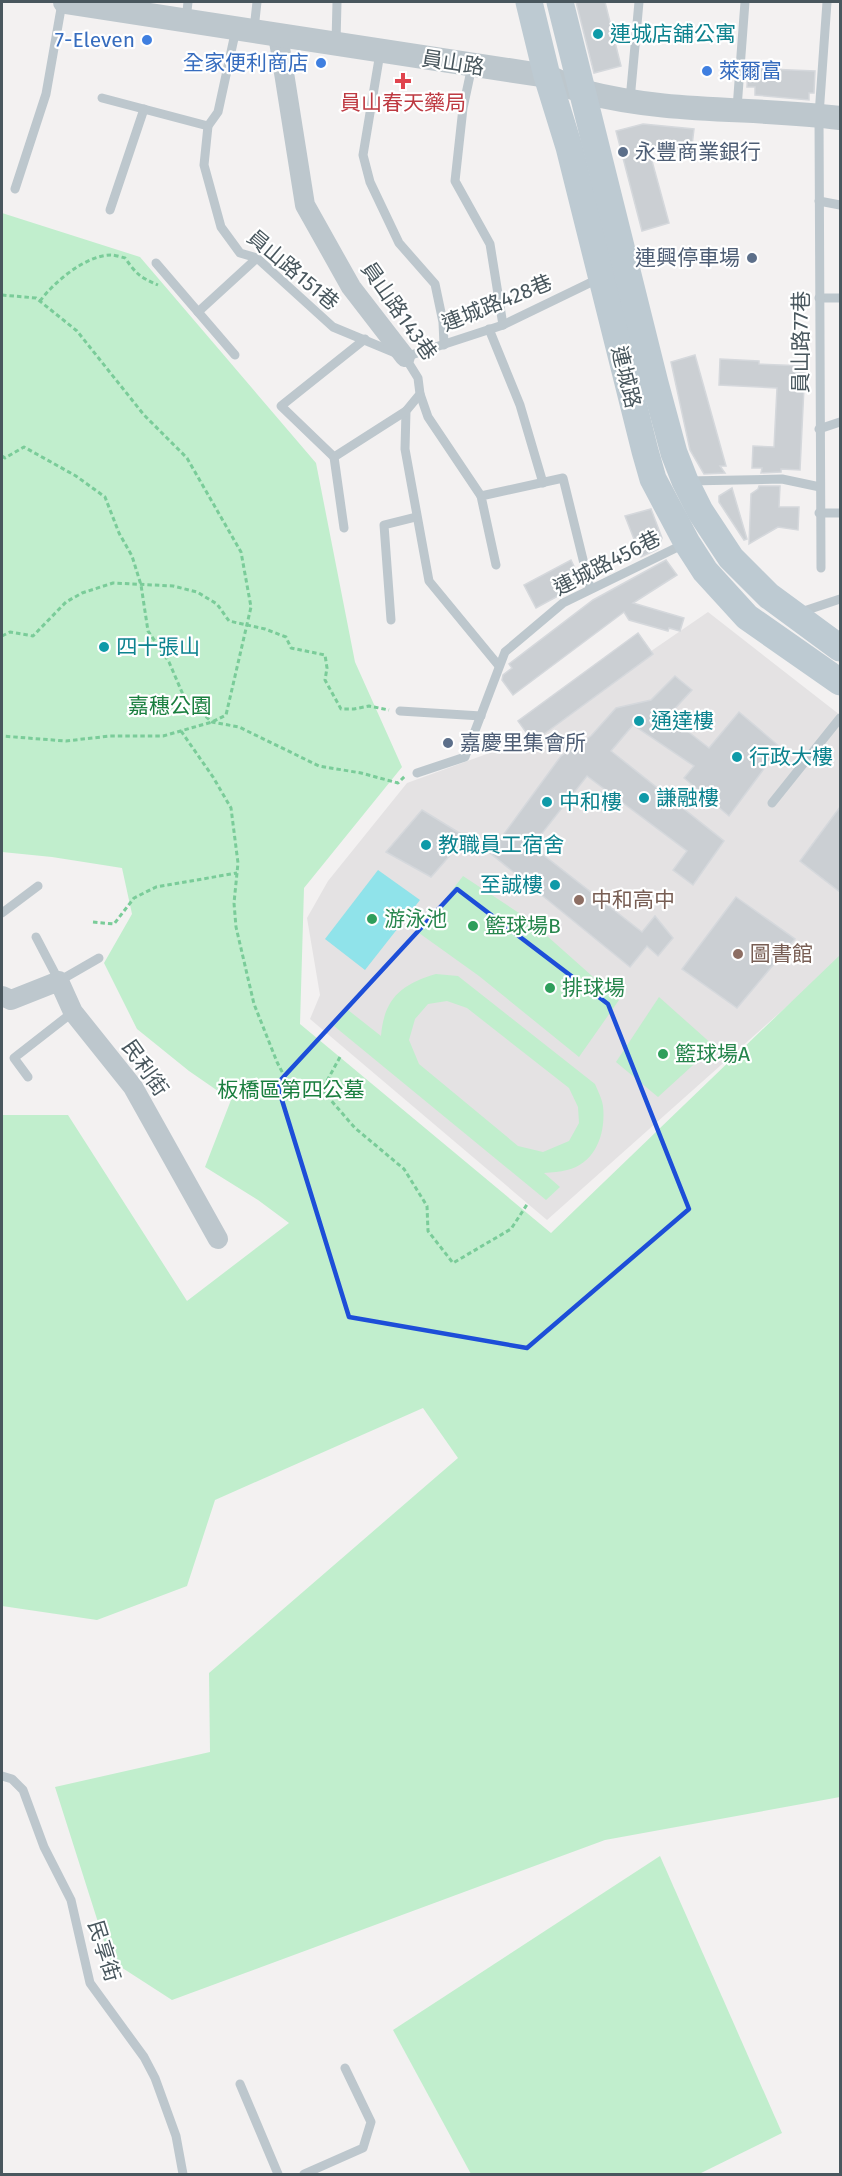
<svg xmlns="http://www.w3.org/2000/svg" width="842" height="2176" font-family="'Fira Sans','Noto Sans TC',sans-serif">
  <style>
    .education { fill: #e4e2e3 }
    .green { fill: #c1eecd; fill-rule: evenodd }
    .water { fill: #90e3ea }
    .building { fill: #cbcfd3; stroke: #d5d8dc; stroke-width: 1.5 }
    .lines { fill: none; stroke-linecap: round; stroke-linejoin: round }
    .path { stroke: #7acc99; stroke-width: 3; stroke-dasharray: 4.5 3; stroke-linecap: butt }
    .service { stroke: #bdc7cd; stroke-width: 9 }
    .minor { stroke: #bdc7cd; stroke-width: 20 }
    .tertiary { stroke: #bdc7cd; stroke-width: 24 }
    .secondary { stroke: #bdcad2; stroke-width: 27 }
    .marked { fill: none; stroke: #1d4ed8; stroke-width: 4.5; stroke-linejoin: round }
    .culture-dot { fill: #0f9aa8; stroke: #fff; stroke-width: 2 }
    .shop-dot { fill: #3f7fe0; stroke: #fff; stroke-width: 2 }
    .health-dot { fill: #e0444e; stroke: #fff; stroke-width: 2 }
    .service-dot { fill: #5c6f8a; stroke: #fff; stroke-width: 2 }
    .education-dot { fill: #8d6e63; stroke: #fff; stroke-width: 2 }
    .leisure-dot { fill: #2e9e5b; stroke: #fff; stroke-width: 2 }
    .labels { text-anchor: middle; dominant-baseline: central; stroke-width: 4.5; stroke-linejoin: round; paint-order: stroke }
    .culture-label { font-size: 21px; fill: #0d838f; stroke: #fff; text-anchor: start }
    .shop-label { font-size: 21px; fill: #366cbe; stroke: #fff; text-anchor: end }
    .street-label { font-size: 21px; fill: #49575e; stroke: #fff }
    .health-label { font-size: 21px; fill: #be3a42; stroke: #fff }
    .service-label { font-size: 21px; fill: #4e5e75; stroke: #fff; text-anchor: start }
    .park-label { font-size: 21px; fill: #1a7f3f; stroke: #fff }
    .education-label { font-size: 21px; fill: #785e54; stroke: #fff; text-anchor: start }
    .leisure-label { font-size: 21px; fill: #27864d; stroke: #fff; text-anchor: start }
  </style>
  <rect width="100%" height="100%" fill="#f3f1f1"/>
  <path class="education" d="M708 612 840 715V959L547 1220 310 1019 320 995 307 918 328 881 407 783 517 743Z"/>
  <g class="green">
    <path d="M2 213 140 257 316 463 355 662 402 767 304 888 300 1024 551 1233 840 955V1797L605 1840 172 2000 110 1960 55 1787 210 1752 209 1673 458 1458 423 1408 215 1500 187 1586 97 1620 2 1606V1115H68L187 1301 289 1223 258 1200 205 1167 231 1100 189 1071 137 1029 104 963 132 914 122 868 52 857 2 852Z"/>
    <path d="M463 876 528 919 619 1000 579 1057 479 976 419 933Z"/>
    <path d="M436 974 458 976 595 1084C598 1091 602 1099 603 1106 606 1133 596 1163 567 1170 560 1172 552 1172 544 1173L560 1187 546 1200 334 1026 348 1010 381 1036C384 999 401 984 436 974ZM447 1001 467 1008 569 1088 578 1107 579 1123 569 1141 543 1152 518 1146 419 1064 409 1040 415 1019 428 1004Z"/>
    <path d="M659 997 714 1046 658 1097 616 1062Z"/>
    <path d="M660 1856 782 2133 699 2174H471L393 2030Z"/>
  </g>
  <path class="water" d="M378 870 420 900 365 970 325 939Z"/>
  <g class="building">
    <path d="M576 2H605L621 66 594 73Z"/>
    <path d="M748 68 815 71 814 93H809V100L755 95V87H747Z"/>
    <path d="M643 124 694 129 691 154 649 150 669 223 642 231 616 131Z"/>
    <path d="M695 355 726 466H720L725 473 704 474 690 450 671 362Z"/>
    <path d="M720 359 759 361V364L805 366 800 470 781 469V472L761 473 762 468H752L753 446 774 447 777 388 719 385Z"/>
    <path d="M759 486H780L779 507H799L798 530 778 527 749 544 751 494 758 489Z"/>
    <path d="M732 488 747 539 744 540 719 502V496Z"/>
    <path d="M651 509 662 538 658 549 641 557 625 516Z"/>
    <path d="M571 560 582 583 536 608 524 585Z"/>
    <path d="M666 560 677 575 633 603 684 618 680 631 669 628 668 631 629 620 624 612 513 695 502 680 503 675 512 668 509 664 593 600Z"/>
    <path d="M638 633 653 654 533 742 518 721Z"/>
    <path d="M675 676 692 690 668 716 709 748 739 712 780 747 729 816 684 778 694 766 633 725 611 751 724 841 693 885 673 870 687 851 587 776 532 846 642 932 655 916 673 938 658 956 647 946 630 967 490 853 561 756 591 736 616 708 651 700Z"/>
    <path d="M840 807V892L800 861Z"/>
    <path d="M422 810 466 837 431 877 386 852Z"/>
    <path d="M736 897 795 939 737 1008 682 969Z"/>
  </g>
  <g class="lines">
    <g class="path">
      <path d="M2 295 36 298 77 331 144 415 187 458 241 552 251 607 226 715 212 722 163 736H110L66 741 2 736"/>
      <path d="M40 301C54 282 86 255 111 255 115 255 121 257 125 258 137 275 140 277 158 285"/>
      <path d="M2 456 5 458 24 447 76 476 105 497 119 533 132 556 141 585 148 631 169 662 184 697 212 722 239 727 319 766 361 773 398 783 405 776"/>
      <path d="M2 636 10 632 33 636 66 602 82 593 113 583 173 586 197 592 217 604 229 621 265 629 286 637 291 648 325 655 327 668 325 680 341 709H354L369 706 389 710"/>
      <path d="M181 731 213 777 231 808 238 863 234 903 236 927 254 1004 277 1062 297 1101"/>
      <path d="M93 922 114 924 134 898 156 887 237 873"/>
      <path d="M340 1057 322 1090 355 1128 404 1169 427 1206 428 1231 453 1263 511 1229 528 1203"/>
    </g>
    <g class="service">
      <path d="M186 20 188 2"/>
      <path d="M236 29 218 112 208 126 204 165 221 227 240 253 257 258 333 327 398 354"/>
      <path d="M254 29 257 2"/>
      <path d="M336 42 337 2"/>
      <path d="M380 53 363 155 370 182 399 243 435 284 443 322 444 345"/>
      <path d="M472 66 463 108 455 181 490 244 503 325"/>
      <path d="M102 98 208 126"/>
      <path d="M630 100 639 2"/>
      <path d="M737 108 745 2"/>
      <path d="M15 189 46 94 62 3"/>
      <path d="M819 201 840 205"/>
      <path d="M110 210 144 109"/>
      <path d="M156 263 235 355"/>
      <path d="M819 298H840"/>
      <path d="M198 312 257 258"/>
      <path d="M489 329 520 405 543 483"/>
      <path d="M405 357 418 378 420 394 406 411 405 449 429 581 499 666"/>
      <path d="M405 357 503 325 600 278"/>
      <path d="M420 394 428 417 481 496"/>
      <path d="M819 429 840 422"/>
      <path d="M334 457 281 406 365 339"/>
      <path d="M688 481 782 479 820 487"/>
      <path d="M819 513H840"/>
      <path d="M344 528 334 457 406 411"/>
      <path d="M496 565 481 496 563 478 590 588"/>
      <path d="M821 568 819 115 827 2"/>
      <path d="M798 613 840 599"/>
      <path d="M391 620 384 525 416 517"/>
      <path d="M400 711 481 716"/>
      <path d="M417 773 465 757 505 652 563 603 684 544"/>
      <path d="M772 803 840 718"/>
      <path d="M2 913 38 886"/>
      <path d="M36 937 59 981 99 958"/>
      <path d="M28 1077 14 1058 73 1012"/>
      <path d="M2 1776 12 1779 23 1790 44 1847 71 1900 90 1983 144 2057 155 2078 176 2136 183 2174"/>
      <path d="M240 2084 278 2174"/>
      <path d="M304 2174 363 2148 371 2122 345 2068"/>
    </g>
    <g class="minor">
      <path d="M278 35 305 205 351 287 405 357"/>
      <path d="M2 996 11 1000 59 981 73 1012 133 1087 218 1239"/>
    </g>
    <path class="tertiary" d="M65 2 547 76C560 82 573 89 585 92 669 114 756 107 840 118"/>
    <g class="secondary">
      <path d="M529 2 547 76 569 147 645 451 653 479 687 543 705 571 747 617 840 682"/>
      <path d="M560 2 655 383 674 453 685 481 700 511 731 558 769 596 840 648"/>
    </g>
  </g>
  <path class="marked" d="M457 889 608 1004 689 1209 527 1348 349 1317 277 1084Z"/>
  <g class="culture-dot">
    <circle cx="598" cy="34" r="6"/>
    <circle cx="104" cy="647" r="6"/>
    <circle cx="639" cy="721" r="6"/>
    <circle cx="737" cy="757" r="6"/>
    <circle cx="644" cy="798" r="6"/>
    <circle cx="547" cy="802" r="6"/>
    <circle cx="426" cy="845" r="6"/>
    <circle cx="555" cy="885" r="6"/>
  </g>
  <g class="shop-dot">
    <circle cx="147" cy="40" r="6"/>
    <circle cx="321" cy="63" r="6"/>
    <circle cx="707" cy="71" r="6"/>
  </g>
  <path class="health-dot" d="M400 72h6v6h6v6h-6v6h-6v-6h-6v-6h6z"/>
  <g class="service-dot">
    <circle cx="623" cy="152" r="6"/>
    <circle cx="752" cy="258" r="6"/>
    <circle cx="448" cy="743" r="6"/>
  </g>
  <g class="education-dot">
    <circle cx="579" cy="900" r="6"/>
    <circle cx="738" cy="954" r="6"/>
  </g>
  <g class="leisure-dot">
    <circle cx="372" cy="919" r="6"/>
    <circle cx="473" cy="926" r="6"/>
    <circle cx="550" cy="988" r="6"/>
    <circle cx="663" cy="1054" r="6"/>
  </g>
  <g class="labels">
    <g class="culture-label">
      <text x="610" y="34">連城店舖公寓</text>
      <text x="116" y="647">四十張山</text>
      <text x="651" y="721">通達樓</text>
      <text x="749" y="757">行政大樓</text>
      <text x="656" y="798">謙融樓</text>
      <text x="559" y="802">中和樓</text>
      <text x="438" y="845">教職員工宿舍</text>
      <text x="543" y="885" text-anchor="end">至誠樓</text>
    </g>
    <g class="shop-label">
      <text x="135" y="40">7-Eleven</text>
      <text x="309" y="63">全家便利商店</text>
      <text x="719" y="71" text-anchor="start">萊爾富</text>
    </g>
    <g class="street-label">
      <text transform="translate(453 63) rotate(9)">員山路</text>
      <text transform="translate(293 270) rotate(40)">員山路151巷</text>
      <text transform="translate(497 303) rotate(-22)">連城路428巷</text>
      <text transform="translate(399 311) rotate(55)">員山路143巷</text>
      <text transform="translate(801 342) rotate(-90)">員山路77巷</text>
      <text transform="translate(626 377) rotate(76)">連城路</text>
      <text transform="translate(607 563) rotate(-27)">連城路456巷</text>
      <text transform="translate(145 1068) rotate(55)">民利街</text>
      <text transform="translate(104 1951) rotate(73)">民享街</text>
    </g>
    <g class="health-label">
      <text x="403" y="103">員山春天藥局</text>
    </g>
    <g class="service-label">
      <text x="635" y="152">永豐商業銀行</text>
      <text x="740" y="258" text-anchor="end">連興停車場</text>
      <text x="460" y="743">嘉慶里集會所</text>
    </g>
    <g class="park-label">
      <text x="170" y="706">嘉穗公園</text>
      <text x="291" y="1090">板橋區第四公墓</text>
    </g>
    <g class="education-label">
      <text x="591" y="900">中和高中</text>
      <text x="750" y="954">圖書館</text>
    </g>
    <g class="leisure-label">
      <text x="384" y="919">游泳池</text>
      <text x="485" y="926">籃球場B</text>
      <text x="562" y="988">排球場</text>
      <text x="675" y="1054">籃球場A</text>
    </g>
  </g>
  <rect width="842" height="2176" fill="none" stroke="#49575e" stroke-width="6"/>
</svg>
